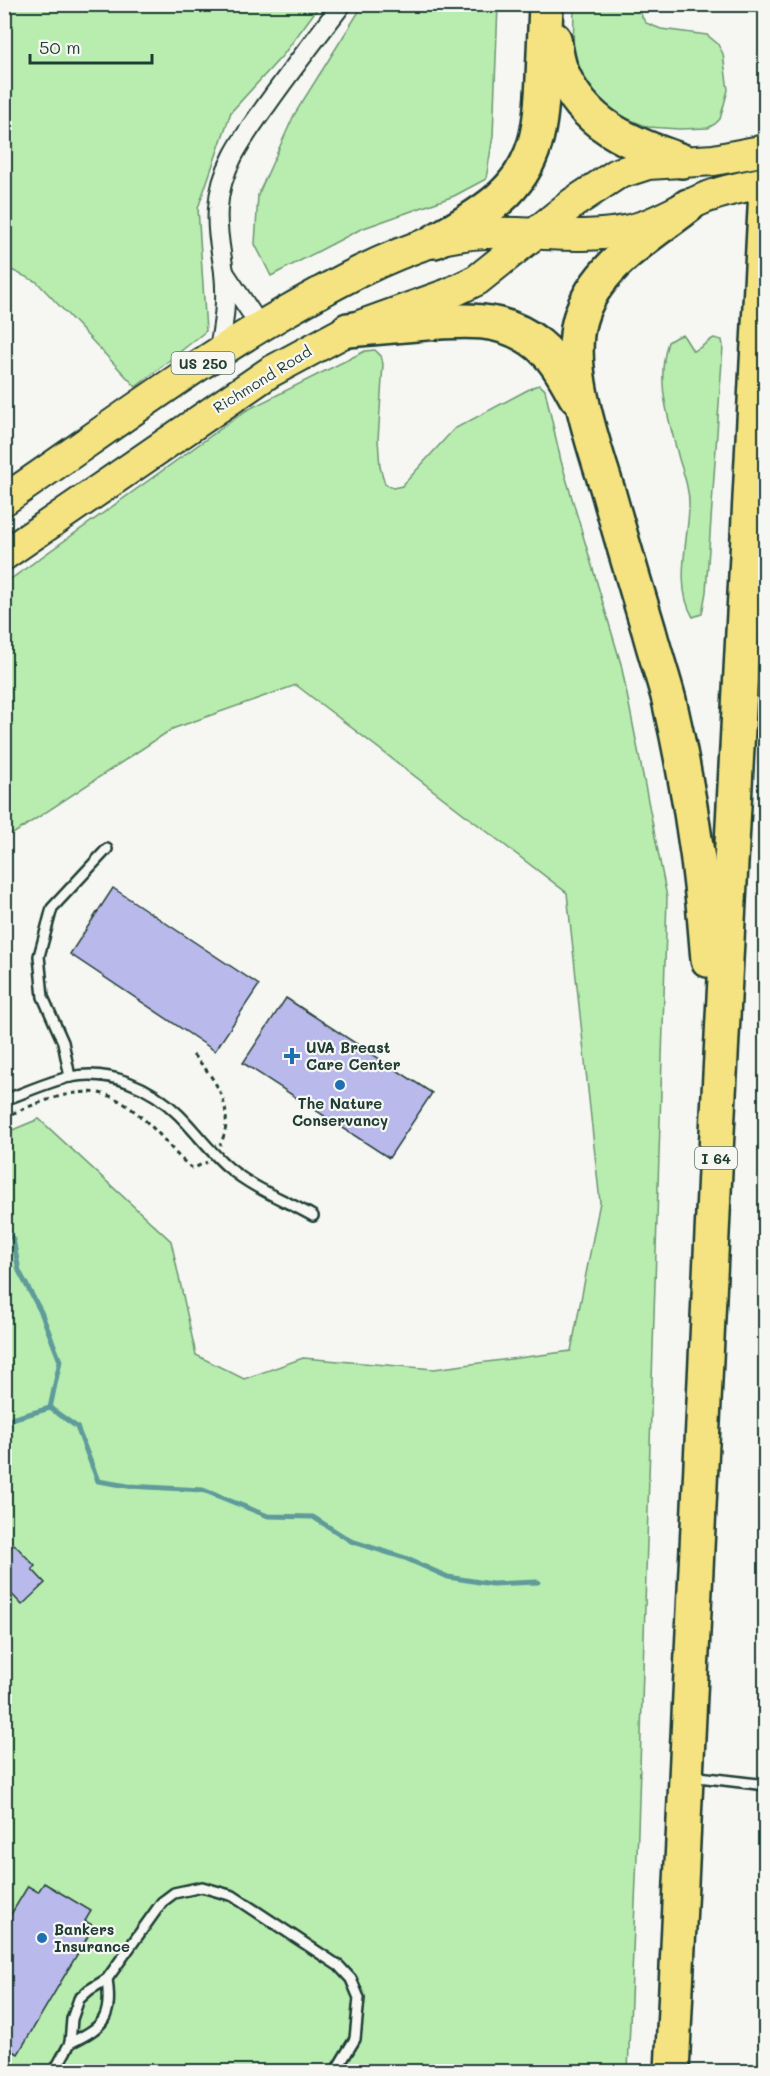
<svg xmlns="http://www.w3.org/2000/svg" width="770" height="2076" font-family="Mali,sans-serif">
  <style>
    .green { fill: #b8edaf; stroke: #6c9572; stroke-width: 1.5 }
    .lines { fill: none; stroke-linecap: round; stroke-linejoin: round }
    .stream { stroke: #5e9b9a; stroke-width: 5 }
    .building { fill: #bab9eb; stroke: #1f3d34; stroke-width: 1.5 }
    .service-casing { stroke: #1f3d34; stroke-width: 14 }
    .minor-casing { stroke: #1f3d34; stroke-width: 22 }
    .trunk-casing { stroke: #1f3d34; stroke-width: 34 }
    .motorway-casing { stroke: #1f3d34; stroke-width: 38 }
    .path { stroke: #1f3d34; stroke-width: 3; stroke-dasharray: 4.5 4.5; stroke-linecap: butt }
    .service { stroke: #f6f6f2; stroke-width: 9 }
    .minor { stroke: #f6f6f2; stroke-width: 18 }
    .trunk { stroke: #f5e382; stroke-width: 30 }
    .motorway { stroke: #f5e382; stroke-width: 33 }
    .poi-dot { fill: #1f6fb2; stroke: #f6f6f2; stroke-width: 2 }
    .labels { text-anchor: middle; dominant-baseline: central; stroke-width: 4.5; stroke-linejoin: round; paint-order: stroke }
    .shield { fill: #f6f6f2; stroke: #60746d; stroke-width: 1.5 }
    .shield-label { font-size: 14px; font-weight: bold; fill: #1f3d34 }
    .street-label { font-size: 15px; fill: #1f3d34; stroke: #f6f6f2 }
    .poi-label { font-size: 15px; font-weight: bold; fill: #1f3d34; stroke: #f6f6f2; text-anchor: start }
  </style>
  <rect width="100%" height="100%" fill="#f6f6f2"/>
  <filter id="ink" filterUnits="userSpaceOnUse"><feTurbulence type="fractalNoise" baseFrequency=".0167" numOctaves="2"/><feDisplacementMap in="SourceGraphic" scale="12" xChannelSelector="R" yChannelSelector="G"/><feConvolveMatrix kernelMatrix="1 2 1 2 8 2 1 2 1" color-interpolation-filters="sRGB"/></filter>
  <g filter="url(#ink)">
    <g class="green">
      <path d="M4 5H320L283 55 231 112 198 208 206 331 136 387 37 282 5 267Z"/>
      <path d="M363 5H498L493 136 486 179 454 196 361 229 271 276 255 244 258 195 294 115Z"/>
      <path d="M574 5H639L642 17 646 23 661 29 707 35 718 44 723 54 728 90 720 119 715 124 708 128 679 129 648 127 618 115 599 99 579 73 573 58Z"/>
      <path d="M683 335 693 351C702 348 706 342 714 338L722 340 723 346 706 592 702 614 693 617C674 587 688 541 689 508 690 491 684 475 679 459 669 419 655 383 668 342L676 337Z"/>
      <path d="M375 350 381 356 383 364 378 440 380 467 385 484 393 488 402 486 454 429 535 386 540 385 545 390 561 461 621 664 667 897 638 1831 628 2071H5V1133L39 1119 171 1241 196 1355 244 1379 303 1358 434 1369 571 1351 600 1202 567 893 296 685 172 729 13 834 5 831 4 584 247 410 365 351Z"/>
    </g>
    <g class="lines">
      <g class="stream">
        <path d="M4 1230 13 1239 19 1271 41 1312 60 1361 50 1408 77 1427 98 1481 128 1486 203 1490 268 1516 313 1517 351 1541 405 1558 448 1577 492 1584 538 1582"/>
        <path d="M4 1421 50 1408"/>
      </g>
    </g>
    <g class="building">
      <path d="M113 888 259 985 215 1051 70 954Z"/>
      <path d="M286 998 432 1093 389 1158 243 1063Z"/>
      <path d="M4 1541 11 1547 14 1544 35 1566 32 1569 45 1583 22 1605 4 1586Z"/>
      <path d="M44 1883 91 1911 85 1921 94 1926 18 2054 4 2046V1926L28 1886 38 1892Z"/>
    </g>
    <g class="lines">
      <defs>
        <g id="service">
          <path d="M70 1077 63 1042 43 997 39 956 52 908 107 849"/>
          <path d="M4 1100C24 1093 50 1081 70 1077 110 1069 151 1087 179 1115 196 1132 210 1152 229 1168 254 1189 285 1200 313 1216"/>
          <path d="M690 1776 766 1785"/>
          <path d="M70 2043C105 2026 112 2018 107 1979"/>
          <path d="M54 2072 70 2043 72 2019 79 1999 89 1990 107 1979 162 1902 174 1893 202 1887 233 1896 339 1966 351 1979 359 1998 355 2039 335 2072"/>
        </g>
        <g id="minor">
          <path d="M224 272 260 326"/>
          <path d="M218 353C224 324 227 301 224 272 221 250 216 230 218 208 220 167 245 135 268 103 292 69 317 37 342 4"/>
        </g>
        <g id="trunk">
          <path d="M4 500C98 436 189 367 287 311 334 284 383 257 435 241 496 222 563 243 625 231 652 226 675 211 700 200 721 191 743 187 766 182"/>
          <path d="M4 555 270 372 348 330 448 294 477 280 573 203 617 174 648 164 714 160 766 150"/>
        </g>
        <g id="motorway">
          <path d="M554 39C556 49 557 60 561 70 583 126 631 143 682 161"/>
          <path d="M688 206C648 237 595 267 580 319 566 368 593 443 608 491 621 538 635 584 649 631 655 654 663 677 669 700 689 786 702 873 708 960"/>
          <path d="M435 241C457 228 481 215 500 198 538 164 541 125 543 78 544 53 545 29 546 4"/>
          <path d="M348 330C370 328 393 326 416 324 460 320 503 315 539 345 556 359 566 379 576 397"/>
          <path d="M672 2072 715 1171 766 190"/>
        </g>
      </defs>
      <use href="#service" class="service-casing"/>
      <use href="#minor" class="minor-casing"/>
      <use href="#trunk" class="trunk-casing"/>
      <use href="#motorway" class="motorway-casing"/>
      <g class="path">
        <path d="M193 1055C216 1078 237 1111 220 1145"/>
        <path d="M4 1117C33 1105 76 1085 107 1095 125 1101 143 1118 156 1131 168 1143 178 1158 192 1168L196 1167 207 1162"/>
      </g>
      <use href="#service" class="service"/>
      <use href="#minor" class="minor"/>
      <use href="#trunk" class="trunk"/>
      <use href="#motorway" class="motorway"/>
    </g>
  </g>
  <g class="poi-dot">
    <path d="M289 1047h6v6h6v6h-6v6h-6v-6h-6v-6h6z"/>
    <circle cx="340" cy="1085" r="6"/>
    <circle cx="42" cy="1938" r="6"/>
  </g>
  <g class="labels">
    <g class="shield">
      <rect x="171.5" y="352" width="63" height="22" rx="4.5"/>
      <rect x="695" y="1147" width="42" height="22" rx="4.5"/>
    </g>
    <g class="shield-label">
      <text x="203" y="363">US 250</text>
      <text x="716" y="1158">I 64</text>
    </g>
    <g class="street-label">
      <text transform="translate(262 379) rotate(-32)">Richmond Road</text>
    </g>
    <g class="poi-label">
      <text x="306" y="1047">UVA Breast<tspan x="306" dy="17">Care Center</tspan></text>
      <text x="340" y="1103" text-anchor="middle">The Nature<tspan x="340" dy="17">Conservancy</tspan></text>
      <text x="54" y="1929">Bankers<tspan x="54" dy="17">Insurance</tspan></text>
    </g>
  </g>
  <rect width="770" height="2076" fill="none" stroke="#f6f6f2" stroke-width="24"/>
  <rect x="12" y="12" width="746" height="2052" fill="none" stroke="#1f3d34" stroke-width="2" filter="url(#ink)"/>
  <path d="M30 54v9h122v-9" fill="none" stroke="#1f3d34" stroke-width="3"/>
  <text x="39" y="54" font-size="18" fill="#1f3d34" stroke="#f6f6f2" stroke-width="4.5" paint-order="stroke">50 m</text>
</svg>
